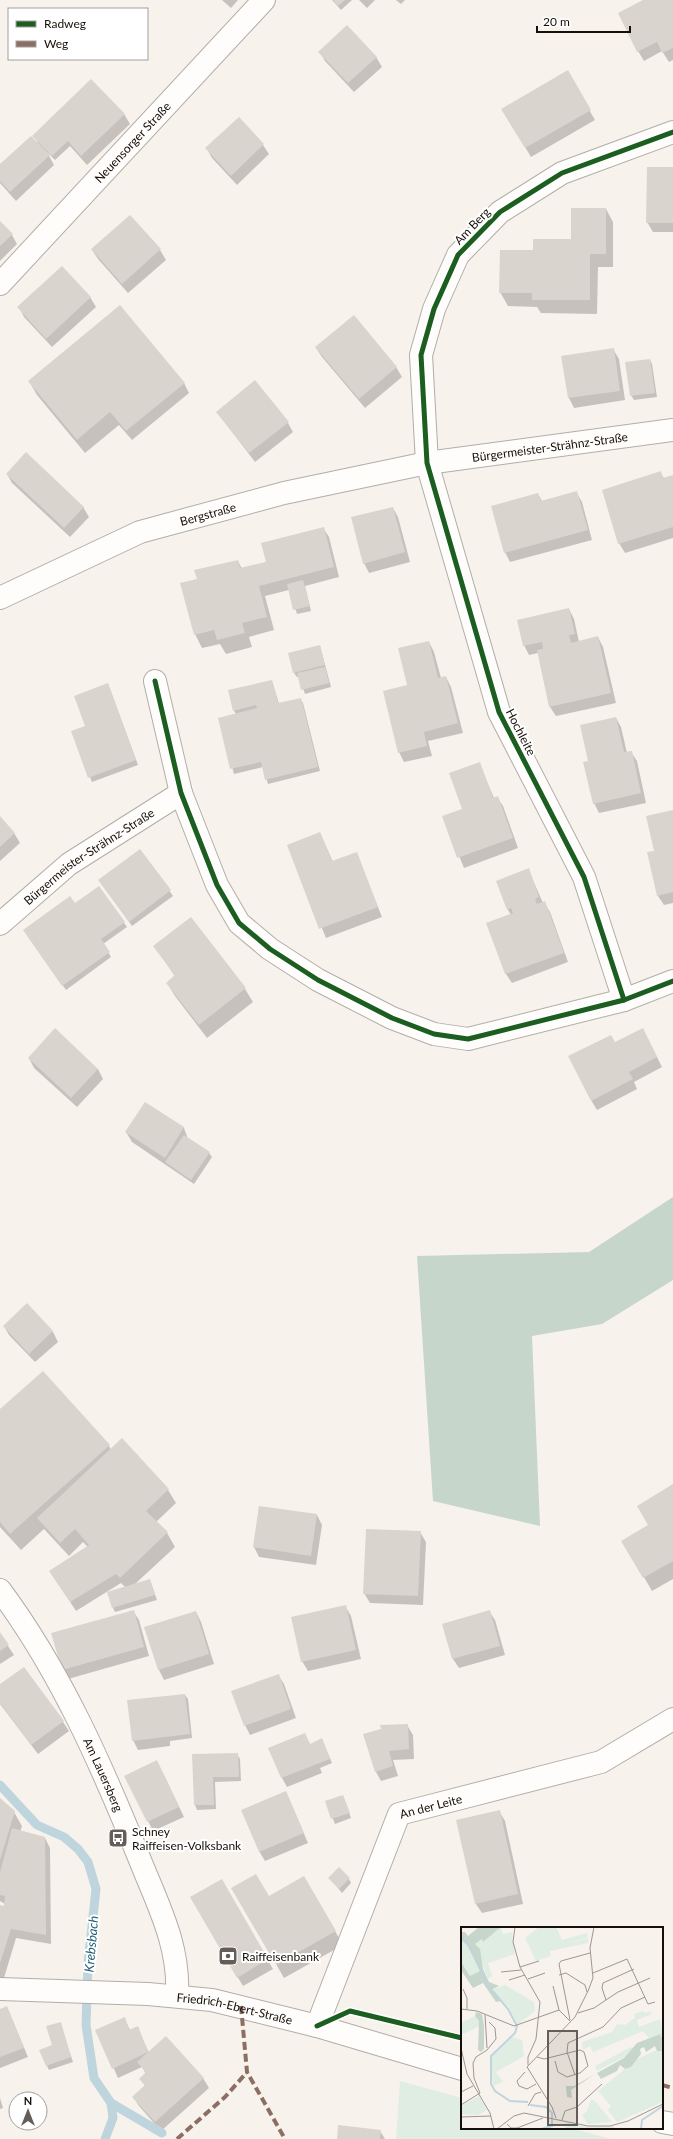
<svg xmlns="http://www.w3.org/2000/svg" width="673" height="2139" font-family="Lato,sans-serif">
  <style>
    .green { fill: #e0ede2 }
    .forest { fill: #c7d6ca }
    .shadow { fill: #0003 }
    .lines { fill: none; stroke-linecap: round; stroke-linejoin: round }
    .stream { stroke: #bfd5de; stroke-width: 9 }
    .building { fill: #dad4ce }
    .street-casing { stroke: #b3ada7; stroke-width: 24 }
    .secondary-casing { stroke: #b3ada7; stroke-width: 24 }
    .street { stroke: #fefdfc; stroke-width: 22 }
    .secondary { stroke: #fefdfc; stroke-width: 22 }
    .quiet { stroke: #8d6e63; stroke-width: 4; stroke-dasharray: 8 4; stroke-linecap: butt }
    .cycleway-casing { stroke: #fff; stroke-width: 8 }
    .cycleway { stroke: #1b5e20; stroke-width: 5 }
    .labels { text-anchor: middle; dominant-baseline: central; stroke-width: 4; stroke-linejoin: round; paint-order: stroke }
    .street-label { font-size: 12px; fill: #160f09; stroke: #fff }
    .poi-label { font-size: 12px; fill: #160f09; stroke: #fff; text-anchor: start }
    .water-label { font-size: 13px; font-style: italic; fill: #206077; stroke: #fff }
    .inset-river { fill: none; stroke: #bfd5de; stroke-width: 2 }
    .inset-road { fill: none; stroke: #9e9791; stroke-width: 1 }
    .view { fill: #655e58; fill-opacity: 0.15; stroke: #655e58; stroke-width: 2 }
    .inset-edge { fill: none; stroke: #160f09; stroke-width: 2 }
  </style>
  <rect width="100%" height="100%" fill="#f8f2ec"/>
  <path class="green" d="M400 2081 462 2098V2128H571L611 2139H396Z"/>
  <path class="forest" d="M673 1197V1280L602 1324 532 1336 540 1526 433 1501 417 1256 589 1252Z"/>
  <g class="shadow">
    <path d="M222 0H238L231 8Z"/>
    <path d="M332 0H352L341 10Z"/>
    <path d="M359 0H375L367 8Z"/>
    <path d="M396 0H405L401 4Z"/>
    <path d="M645 0H673V60L669 62 662 51 644 61 638 51Z"/>
    <path d="M320 52 376 57 382 67 354 92 325 61Z"/>
    <path d="M567 71 595 120 531 157 503 110Z"/>
    <path d="M124 114 130 124 87 165 70 146 55 160 47 152 54 165 16 201 0 183V166L38 143 34 136Z"/>
    <path d="M239 118 263 145 269 154 237 185 212 158 207 149Z"/>
    <path d="M673 168V232H653L647 222Z"/>
    <path d="M606 209 613 222V267H598L597 314 541 313 537 307 508 306 500 292 534 251 572 240Z"/>
    <path d="M130 216 160 250 166 260 128 293 98 259 92 250Z"/>
    <path d="M0 222 12 235 17 244 0 261Z"/>
    <path d="M90 297 96 307 52 347 24 317 19 307Z"/>
    <path d="M316 348 396 367 402 377 365 408 322 357Z"/>
    <path d="M613 349 619 359 625 400 574 408 569 398 563 356Z"/>
    <path d="M650 360 652 364 657 397 634 400 631 395Z"/>
    <path d="M29 381 184 383 189 393 132 440 119 425 85 453 37 395Z"/>
    <path d="M217 412 288 423 293 432 255 462Z"/>
    <path d="M660 473 664 478 673 476V538L625 553 619 543Z"/>
    <path d="M7 474 83 507 89 517 70 537 12 483Z"/>
    <path d="M576 492 582 502 592 540 510 562 505 552 538 494 542 501Z"/>
    <path d="M393 508 398 517 410 562 369 573 364 563Z"/>
    <path d="M323 528 329 537 339 577 305 586 311 611 297 614 289 590 265 596 274 630 249 637 252 647 226 654 220 644 202 648 195 634 198 580 238 561 242 569 267 562Z"/>
    <path d="M569 609 574 619 579 642 598 637 603 647 616 703 556 716 550 707 538 653 529 655 524 645Z"/>
    <path d="M429 642 434 652 441 678 446 677 451 687 463 733 428 741 432 756 404 762 399 752 409 686Z"/>
    <path d="M320 646 331 687 305 694 299 677H297L294 673Z"/>
    <path d="M272 681 279 704 300 699 303 703 320 771 268 784 263 767 234 774 219 719 236 714 234 711Z"/>
    <path d="M110 689 138 765 92 782 72 732 86 727Z"/>
    <path d="M616 718 621 727 627 753 631 752 637 761 646 803 599 813 594 803Z"/>
    <path d="M479 763 494 798 497 797 503 806 518 848 464 868 443 817 464 810Z"/>
    <path d="M673 811V903L664 905 658 896 655 851Z"/>
    <path d="M0 818 14 833 20 843 0 861Z"/>
    <path d="M320 833 333 862 356 853 382 917 326 938 288 846Z"/>
    <path d="M140 850 173 896 132 926 102 884Z"/>
    <path d="M528 869 543 903 544 902 550 912 568 962 512 983 506 974 487 923 511 915 508 910Z"/>
    <path d="M99 888 127 927 103 944 111 957 66 990 27 934Z"/>
    <path d="M191 919 245 989 253 1002 207 1038 175 996 167 983 175 976 154 946Z"/>
    <path d="M648 1039 662 1067 634 1082 637 1089 597 1110 591 1100 615 1043Z"/>
    <path d="M29 1058 98 1069 103 1079 77 1107 34 1068Z"/>
    <path d="M145 1104 184 1128 188 1139 209 1153 212 1157 194 1184 132 1142 126 1132Z"/>
    <path d="M27 1305 53 1332 58 1342 35 1362 9 1335 4 1326Z"/>
    <path d="M0 1411 109 1446 111 1450 121 1440 168 1490 176 1503 156 1522 167 1533 175 1547 135 1584 150 1580 157 1600 115 1612 113 1608 125 1587 121 1583 76 1611 56 1580 88 1547 83 1542 69 1556 44 1529 21 1550 0 1527Z"/>
    <path d="M673 1485V1579L652 1591 623 1541 650 1526Z"/>
    <path d="M259 1507 317 1515 322 1525 316 1565 259 1557 254 1547Z"/>
    <path d="M420 1532 426 1542 423 1605 370 1603 364 1593Z"/>
    <path d="M345 1606 351 1616 361 1659 308 1671 302 1661Z"/>
    <path d="M133 1611 139 1620 149 1656 68 1679 63 1670Z"/>
    <path d="M489 1611 495 1620 505 1655 459 1668 453 1659 443 1624Z"/>
    <path d="M196 1612 201 1622 214 1664 164 1680 159 1670 146 1628Z"/>
    <path d="M0 1634 14 1655 0 1664Z"/>
    <path d="M278 1675 284 1684 296 1718 250 1735 245 1725Z"/>
    <path d="M0 1686 63 1722 69 1731 38 1754 0 1704Z"/>
    <path d="M185 1695 188 1699 192 1738 170 1741V1746L138 1750 133 1740Z"/>
    <path d="M407 1725 413 1735 414 1759 393 1760 398 1776 381 1781 376 1772 383 1729Z"/>
    <path d="M305 1735 310 1744H324L332 1763 320 1768 322 1773 287 1787 282 1778Z"/>
    <path d="M237 1754 240 1759 241 1781 215 1782 216 1809 197 1810 195 1805 193 1755Z"/>
    <path d="M162 1771 184 1817 153 1831 126 1776Z"/>
    <path d="M286 1792 308 1843 265 1861 259 1851Z"/>
    <path d="M343 1796 351 1818 335 1824 326 1801Z"/>
    <path d="M0 1799 14 1812 22 1826 20 1832 45 1838 50 1848 51 1944 16 1938 4 1978 0 1977V1906L5 1908V1904L0 1901Z"/>
    <path d="M499 1811 505 1821 523 1904 482 1913 476 1904Z"/>
    <path d="M304 1877 343 1945 284 1978 233 1889 269 1897Z"/>
    <path d="M330 1878 349 1879 351 1883 342 1893Z"/>
    <path d="M221 1880 273 1969 243 1986 191 1898Z"/>
    <path d="M7 2007 28 2057 0 2068V2010Z"/>
    <path d="M124 2018 130 2030 137 2027 149 2053 203 2078 209 2088 161 2131 139 2106 133 2097 145 2086 141 2079 146 2074 142 2067 118 2078 97 2030Z"/>
    <path d="M60 2024 73 2062 49 2070 47 2066Z"/>
    <path d="M0 2098 3 2108 0 2109Z"/>
    <path d="M380 2131 385 2139H338Z"/>
  </g>
  <g class="lines">
    <g class="stream">
      <path d="M0 1785 37 1825 64 1837 78 1849 88 1862 96 1889 88 1963 86 2025 94 2078 111 2103 113 2118 105 2139"/>
      <path d="M111 2103 162 2133"/>
    </g>
  </g>
  <g class="building">
    <path d="M333 0H345L338 6Z"/>
    <path d="M643 0H673V48L662 53 657 42 637 52 618 13Z"/>
    <path d="M347 25 377 57 348 83 318 52Z"/>
    <path d="M568 70 591 110 525 148 501 109Z"/>
    <path d="M91 79 125 114 81 156 68 141 52 156 32 136Z"/>
    <path d="M239 117 264 144 231 176 205 148Z"/>
    <path d="M31 136 50 155 10 192 0 181V164Z"/>
    <path d="M647 167H673V223H646Z"/>
    <path d="M571 208H606V254H590V300H532V293H499L500 250H533V239H571Z"/>
    <path d="M130 215 161 249 122 284 91 249Z"/>
    <path d="M0 221 13 234 0 246Z"/>
    <path d="M62 266 91 297 46 339 17 307Z"/>
    <path d="M120 305 185 383 126 431 110 412 77 440 28 381Z"/>
    <path d="M354 315 397 367 359 399 315 347Z"/>
    <path d="M614 348 620 391 568 398 561 356Z"/>
    <path d="M650 359 655 393 630 396 625 362Z"/>
    <path d="M255 380 289 422 249 453 216 412Z"/>
    <path d="M26 452 84 507 64 528 6 474Z"/>
    <path d="M661 471 663 478 673 475V527L618 544 602 490Z"/>
    <path d="M577 491 588 530 504 553 491 506 538 493 541 501Z"/>
    <path d="M393 507 405 552 363 564 351 517Z"/>
    <path d="M324 527 334 567 259 586 267 617 242 623 245 633 217 640 214 630 194 635 180 583 197 579 194 570 238 560 240 568 266 562 261 543Z"/>
    <path d="M303 580 310 606 293 610 287 584Z"/>
    <path d="M569 608 575 634 569 635 571 643 598 636 611 693 549 707 537 650 543 649 542 642 523 646 517 620Z"/>
    <path d="M429 641 438 678 446 676 458 723 424 732 427 746 398 753 383 691 407 685 398 648Z"/>
    <path d="M320 645 325 665 293 673 288 653Z"/>
    <path d="M325 667 329 683 301 690 297 673Z"/>
    <path d="M272 680 278 703 301 698 318 767 265 780 261 762 230 769 218 718 257 708 256 705 233 711 228 690Z"/>
    <path d="M108 683 136 760 88 778 71 731 85 726 74 696Z"/>
    <path d="M616 717 624 752 632 751 641 793 593 804 583 762 588 761 580 725Z"/>
    <path d="M480 762 493 798 498 796 513 838 457 858 442 816 462 809 449 773Z"/>
    <path d="M673 810V892L657 896 647 852 654 851 646 816Z"/>
    <path d="M0 816 15 833 0 847Z"/>
    <path d="M320 832 332 861 357 852 378 907 319 929 287 845Z"/>
    <path d="M140 849 171 890 129 922 98 880Z"/>
    <path d="M529 868 539 897 535 899 537 904 545 901 564 953 505 974 486 923 513 913 511 908 507 910 496 881Z"/>
    <path d="M99 886 125 922 101 939 110 952 62 986 23 930 70 896 75 903Z"/>
    <path d="M191 917 246 988 199 1025 166 983 175 975 153 946Z"/>
    <path d="M55 1028 98 1069 71 1098 28 1058Z"/>
    <path d="M643 1028 657 1057 629 1072 633 1079 591 1101 568 1056 611 1035 615 1042Z"/>
    <path d="M145 1102 184 1127 165 1158 125 1132Z"/>
    <path d="M184 1135 210 1152 191 1180 165 1162Z"/>
    <path d="M27 1303 53 1331 29 1354 3 1326Z"/>
    <path d="M43 1371 110 1445 10 1534 0 1522V1409Z"/>
    <path d="M122 1438 169 1489 146 1511 168 1532 120 1578 116 1574 70 1602 49 1571 89 1545 75 1529 60 1543 37 1518Z"/>
    <path d="M673 1484V1561L643 1578 621 1541 648 1525 637 1506Z"/>
    <path d="M259 1506 317 1514 311 1556 253 1547Z"/>
    <path d="M366 1529 421 1531 418 1596 363 1594Z"/>
    <path d="M150 1579 155 1595 112 1608 107 1592Z"/>
    <path d="M346 1605 356 1650 301 1662 291 1617Z"/>
    <path d="M134 1610 144 1647 62 1670 51 1633Z"/>
    <path d="M490 1610 500 1646 452 1659 442 1624Z"/>
    <path d="M196 1611 209 1654 158 1670 144 1627Z"/>
    <path d="M0 1632 9 1645 0 1651Z"/>
    <path d="M24 1667 64 1721 31 1745 0 1703V1684Z"/>
    <path d="M279 1674 291 1709 244 1726 231 1691Z"/>
    <path d="M185 1694 190 1734 132 1741 127 1700Z"/>
    <path d="M408 1724 409 1749 389 1751 393 1766 375 1772 363 1734 381 1729 380 1725Z"/>
    <path d="M305 1733 310 1744 322 1738 330 1759 281 1778 268 1748Z"/>
    <path d="M238 1753 239 1777H213L214 1805H194L192 1754Z"/>
    <path d="M157 1760 179 1807 147 1822 124 1776Z"/>
    <path d="M286 1791 304 1833 259 1852 241 1810Z"/>
    <path d="M343 1795 350 1813 331 1819 325 1801Z"/>
    <path d="M0 1798 15 1811 0 1860Z"/>
    <path d="M500 1810 518 1894 475 1904 456 1820Z"/>
    <path d="M12 1828 45 1837 46 1935 11 1929 0 1963V1905L4 1906 5 1896 0 1895V1872Z"/>
    <path d="M339 1867 350 1878 339 1889 328 1878Z"/>
    <path d="M256 1874 269 1896 304 1876 336 1931 276 1965 231 1888Z"/>
    <path d="M222 1879 268 1959 237 1978 190 1897Z"/>
    <path d="M7 2006 24 2048 0 2057V2009Z"/>
    <path d="M125 2017 129 2030 138 2026 148 2052 112 2069 95 2030Z"/>
    <path d="M61 2022 71 2057 46 2066 39 2050 52 2045 46 2026Z"/>
    <path d="M166 2036 204 2078 155 2122 132 2097 145 2085 139 2079 146 2072 137 2062Z"/>
    <path d="M338 2125 381 2130 380 2139H337Z"/>
  </g>
  <g class="lines">
    <defs>
      <g id="street">
        <path id="s1" d="M0 284 264 0"/>
        <path id="s2" d="M0 598 140 532 284 493 427 463 673 430"/>
        <path d="M155 681 181 793 217 885 239 923 270 949 318 980 392 1018 434 1034 468 1039 624 1000 673 981"/>
        <path id="s3" d="M0 924 69 864 181 793"/>
        <path d="M624 1000 584 877 499 712 427 463 421 355 434 309 458 255 500 212 562 173 673 132"/>
        <path id="s4" d="M0 1590C61 1672 102 1766 140 1860 158 1905 180 1946 177 1996"/>
        <path id="s5" d="M317 2026 399 1814 601 1762 673 1719"/>
      </g>
      <g id="secondary">
        <path id="s6" d="M0 1989 148 1994 212 2000 317 2026 462 2069"/>
        <path d="M662 2122 673 2124"/>
      </g>
    </defs>
    <use href="#street" class="street-casing"/>
    <use href="#secondary" class="secondary-casing"/>
    <use href="#street" class="street"/>
    <use href="#secondary" class="secondary"/>
    <g class="quiet">
      <path d="M241 2006 247 2072 285 2139"/>
      <path d="M662 2085 673 2088"/>
      <path d="M177 2139 225 2097 247 2072"/>
    </g>
    <defs>
      <g id="cycleway">
        <path d="M155 681 181 793 217 885 239 923 270 949 318 980 392 1018 434 1034 468 1039 624 1000 673 981"/>
        <path d="M624 1000 584 877 499 712 427 463 421 355 434 309 458 255 500 212 562 173 673 132"/>
        <path d="M317 2026 350 2011 462 2038"/>
      </g>
    </defs>
    <use href="#cycleway" class="cycleway-casing"/>
    <use href="#cycleway" class="cycleway"/>
  </g>
  <defs>
    <symbol id="bus-square" viewBox="-11 -11 22 22"><rect x="-9" y="-9" width="18" height="18" rx="4" fill="#655e58" stroke="#fff"/><path d="M-5-6H5V4H4V6H2V4H-2V6H-4V4H-5ZM-3.5-4V0h7V-4ZM-3.5 1.2v1.5H-2V1.2ZM2 1.2v1.5H3.5V1.2Z" fill="#fff"/></symbol>
    <symbol id="bank-square" viewBox="-11 -11 22 22"><rect x="-9" y="-9" width="18" height="18" rx="4" fill="#655e58" stroke="#fff"/><path d="M-6-4H6V4H-6ZM0-2.3a2.3 2.3 0 1 0 0 4.6a2.3 2.3 0 1 0 0-4.6Z" fill="#fff"/></symbol>
  </defs>
  <g fill-rule="evenodd">
    <use href="#bus-square" x="107" y="1827" width="22" height="22"/>
    <use href="#bank-square" x="217" y="1945" width="22" height="22"/>
  </g>
  <g class="labels">
    <g class="street-label">
      <text stroke="none"><textPath href="#s1" startOffset="194">Neuensorger Straße</textPath></text>
      <text transform="translate(472 226) rotate(-46)">Am Berg</text>
      <text stroke="none"><textPath href="#s2" startOffset="574">Bürgermeister-Strähnz-Straße</textPath></text>
      <text stroke="none"><textPath href="#s2" startOffset="225">Bergstraße</textPath></text>
      <text transform="translate(521 732) rotate(63)">Hochleite</text>
      <text stroke="none"><textPath href="#s3" startOffset="112">Bürgermeister-Strähnz-Straße</textPath></text>
      <text stroke="none"><textPath href="#s4" startOffset="212">Am Lauersberg</textPath></text>
      <text stroke="none"><textPath href="#s5" startOffset="260">An der Leite</textPath></text>
      <text stroke="none"><textPath href="#s6" startOffset="236">Friedrich-Ebert-Straße</textPath></text>
    </g>
    <g class="poi-label">
      <text x="132" y="1831">Schney<tspan x="132" dy="14">Raiffeisen-Volksbank</tspan></text>
      <text x="242" y="1956">Raiffeisenbank</text>
    </g>
    <g class="water-label">
      <text transform="translate(91 1944) rotate(-85)">Krebsbach</text>
    </g>
  </g>
  <g transform="translate(461 1927)">
    <rect width="202" height="202" fill="#f8f2ec"/>
    <path d="M40 0 42 7 51 5 54 27 27 36 31 49 27 52 14 17 21 12 22 15ZM78 0H95L101 13 126 6 127 10 102 18 127 11V16L89 24 90 29 75 34 64 11ZM0 13 6 18 19 44 9 49 0 35ZM44 58 73 75 74 84 56 98 47 79 30 63ZM182 84 183 86 189 84 191 87 176 93 178 100 199 92 202 106 188 111 182 104 132 125 129 119 122 123 121 115 151 105 156 97 164 98 174 91 173 87ZM14 89 18 94V99L0 108V96ZM51 110 61 113 63 129 35 145 42 155 32 159 30 130ZM170 120 172 122 163 130 136 144 134 139ZM193 124H202V175L156 195 147 183 150 179 137 164 176 132ZM18 169 26 183 17 188 0 187V179ZM130 172 135 175 151 195 127 197 121 188 126 184ZM104 195 126 200 152 199 154 202H105Z" fill="#e0ede2"/>
    <path d="M18 0H40L22 15 21 12 14 17 19 22 22 42 28 55 38 59 30 63 40 74 35 75 22 56 12 61 0 43V35L9 49 19 44 6 18 0 13V5H4L7 9ZM15 85 21 87 23 99V122L20 125 17 123 18 94 14 89ZM202 106 199 109H202V124H196L194 119 185 125 183 120 179 122 180 127 170 140 164 142 159 138 156 144 140 152 136 146 110 163 111 171 106 170 105 159H113L163 131 176 116Z" fill="#c7d6ca"/>
    <path class="inset-river" d="M0 10 10 21 25 56 47 82 56 99 54 106 30 129V157L34 164 49 174 67 175M69 178 85 180 91 186V199L80 202M180 202 181 193 202 179"/>
    <path class="inset-road" d="M54 0 52 15 59 40 79 75 75 112 67 130V138M59 40 78 34M40 45 60 43M132 46 166 32 187 77 194 75M98 48 105 46 124 58 126 65M67 52 84 46M48 53 64 48M92 59 98 83M2 62 6 71V82M145 73 141 61 142 56 173 42M0 82 16 84 53 99 98 83 109 94M117 86 133 81 157 65 189 51M24 88 26 121M109 93 98 37 100 34 129 26M0 121 6 147 29 186 33 202M76 130 83 132 119 123 123 125 127 139 119 146 106 150 97 145 94 134M64 145 56 154 58 159 66 162 75 157M114 148 106 125 107 116 142 100 160 81 184 70M0 165 12 159M0 178 19 166 13 151 12 136 15 130 26 123 35 112 34 101 28 95M67 179 74 167 80 165M0 190 30 189M95 191 91 180 66 140 114 90 127 64 132 51 129 21 133 0M101 193 104 184 116 180 141 157M46 197 50 201H56L82 191M36 202 53 189 63 186 127 199H149L167 194 202 177"/>
    <path class="view" d="M87 104H116V198H87Z"/>
    <rect width="202" height="202" class="inset-edge"/>
  </g>
  <rect x="8" y="8" width="140" height="52" fill="#ffffff" stroke="#a29f9d"/>
  <rect x="16" y="21" width="20" height="6" fill="#1b5e20" stroke="#a29f9d"/>
  <text x="44" y="28" font-size="12" fill="#160f09">Radweg</text>
  <rect x="16" y="41" width="20" height="6" fill="#8d6e63" stroke="#a29f9d"/>
  <text x="44" y="48" font-size="12" fill="#160f09">Weg</text>
  <g transform="translate(28 2111)"><circle r="19" fill="#ffffff" stroke="#a29f9d"/>
  <path d="M0-3L7 15L0 10L-7 15Z" fill="#655e58"/>
  <text y="-6" font-size="11" font-weight="bold" text-anchor="middle" fill="#160f09">N</text>
  </g>
  <path d="M537 26v6h93v-6" fill="none" stroke="#160f09" stroke-width="2"/>
  <text x="543" y="26" font-size="12" fill="#160f09" stroke="#ffffff" stroke-width="3" paint-order="stroke">20 m</text>
</svg>
